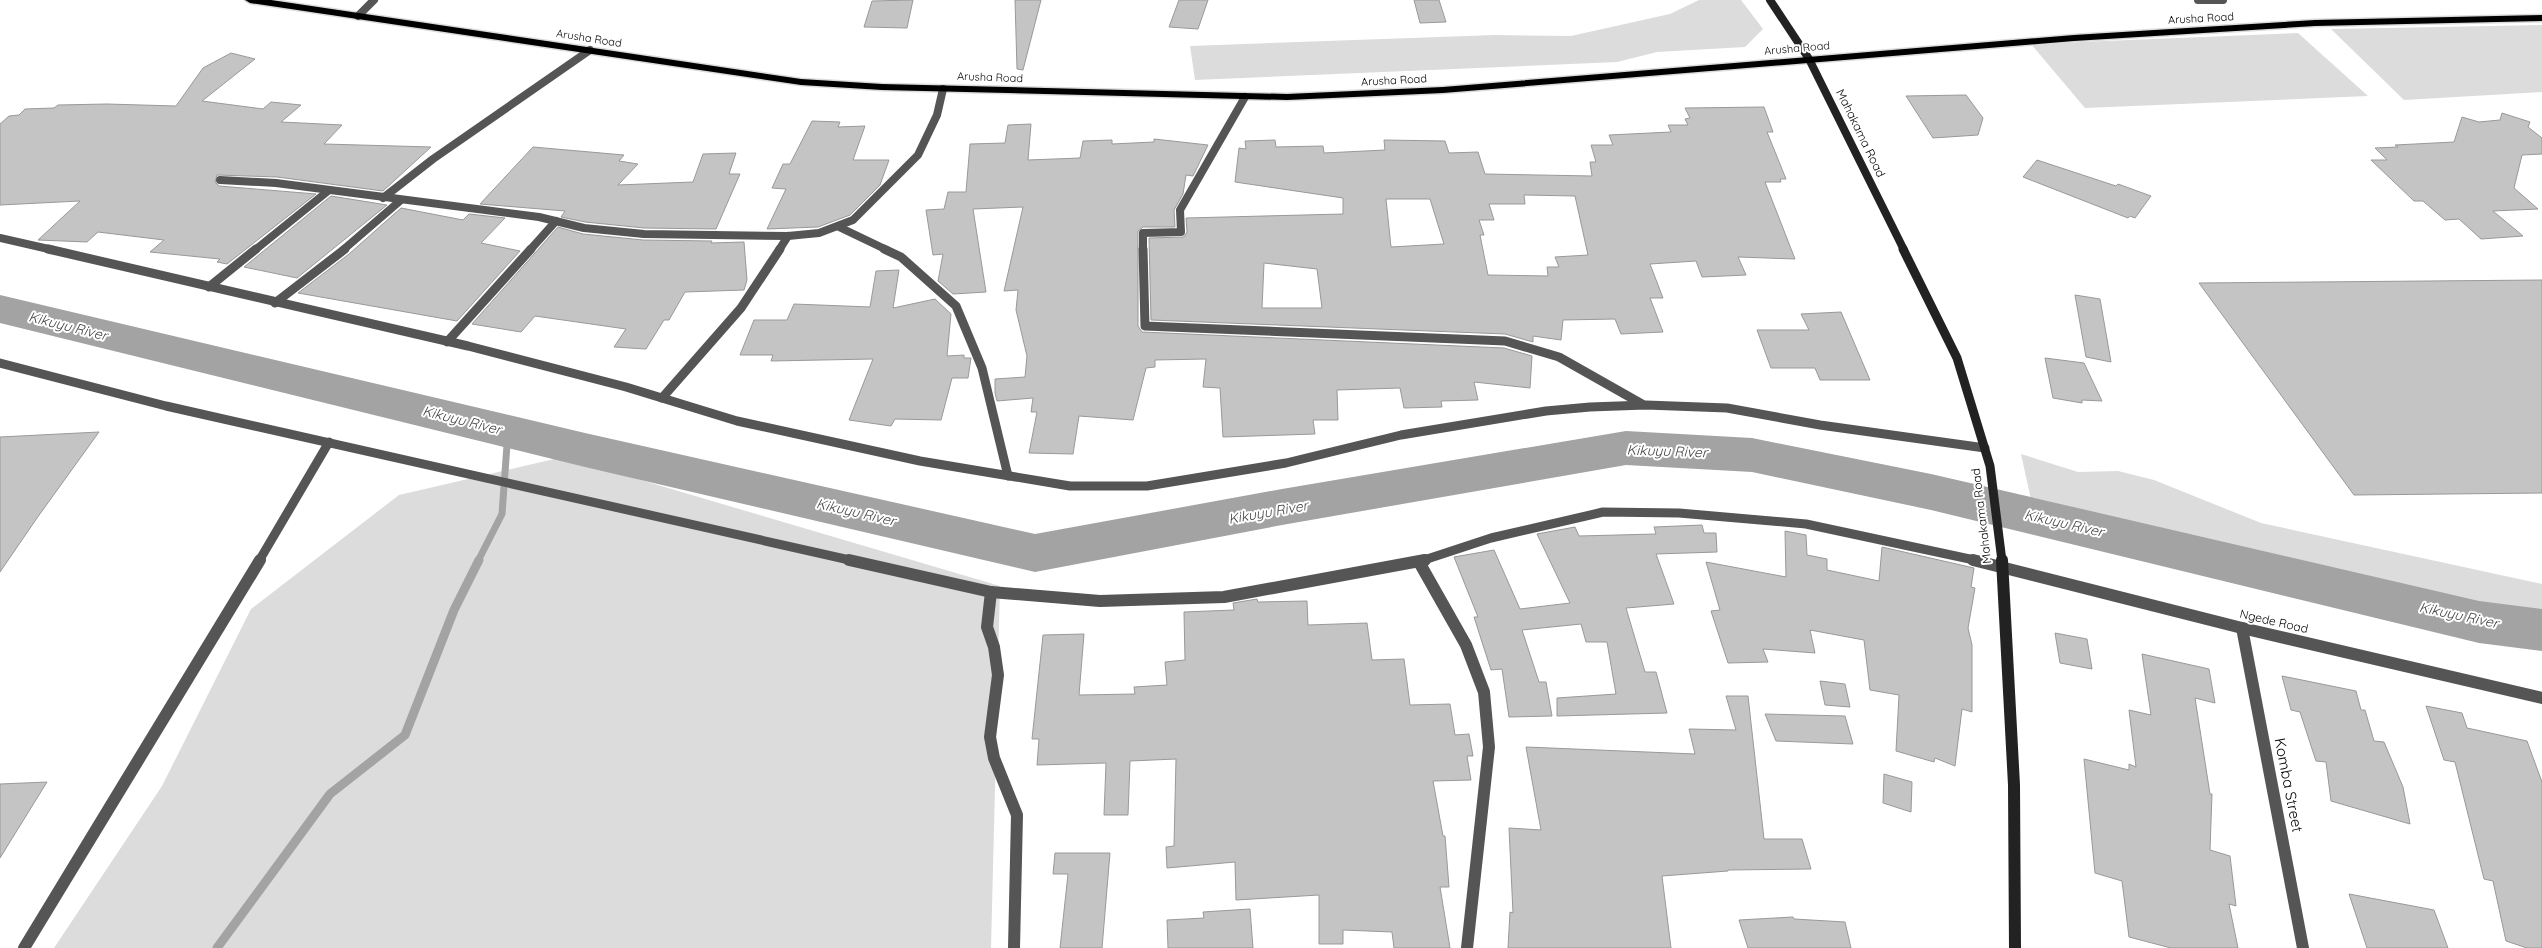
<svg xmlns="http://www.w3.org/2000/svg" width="2542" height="948" font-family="Quicksand,sans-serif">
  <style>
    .green { fill: #dcdcdc }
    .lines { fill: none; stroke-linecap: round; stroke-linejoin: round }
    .stream-far1 { stroke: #a3a3a3; stroke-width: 7 }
    .stream { stroke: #a3a3a3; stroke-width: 9 }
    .river { fill: #a3a3a3; fill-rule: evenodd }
    .building { fill: #c4c4c4; stroke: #999; fill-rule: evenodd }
    .highway-casing { stroke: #dbdbdb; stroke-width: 3 }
    .street-far2 { stroke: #555; stroke-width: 8 }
    .street-far1 { stroke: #555; stroke-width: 9 }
    .street { stroke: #555; stroke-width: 12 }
    .secondary-far2 { stroke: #222; stroke-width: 8 }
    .secondary-far1 { stroke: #222; stroke-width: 9 }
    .secondary { stroke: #222; stroke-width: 12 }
    .highway { fill: #000; fill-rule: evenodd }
    .labels { text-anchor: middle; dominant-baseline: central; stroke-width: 4; stroke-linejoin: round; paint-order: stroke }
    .far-street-label { font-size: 11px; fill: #000; stroke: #fff }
    .street-label { font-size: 12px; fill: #000; stroke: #fff }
    .water-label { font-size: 14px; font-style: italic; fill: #444; stroke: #fff }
    .near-street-label { font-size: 15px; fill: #000; stroke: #fff }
  </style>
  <rect width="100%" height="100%" fill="#fff"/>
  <g class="green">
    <path d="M1699 0H1741L1763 29 1745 47 1657 52 1617 62 1195 80 1190 46 1495 35 1571 36 1670 14Z"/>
    <path d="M2542 25V92L2404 100 2331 29Z"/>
    <path d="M2298 33 2368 96 2085 108 2031 44Z"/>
    <path d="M2021 454 2078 472 2118 471 2154 480 2261 523 2542 584V621L2417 601 2032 504Z"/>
    <path d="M563 457 1000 586 991 948H54L162 786 251 609 399 495Z"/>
  </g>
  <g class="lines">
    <path class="stream-far1" d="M478 561 502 514 508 431"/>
    <path class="stream" d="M217 948 330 794 405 735 454 610 479 560"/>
    <path class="river" d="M0 295 585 433 1035 534 1282 489 1626 431 1752 438 1931 474 2479 601 2542 609V651L2479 643 1931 510 1752 472 1626 465 1282 525 1035 572 585 467 0 323Z"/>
  </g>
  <g class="building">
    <path d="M913 0 907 28 864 27 872 1Z"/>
    <path d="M1015 0H1041L1023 70 1017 69Z"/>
    <path d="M1179 0H1208L1198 29 1169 27Z"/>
    <path d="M1414 0H1439L1446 22 1420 23Z"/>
    <path d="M231 53 255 59 202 101 263 109 271 102 301 105 281 122 342 125 324 144 431 147 383 191 277 177 217 175 215 182 219 186 316 194 227 264 217 262 220 259 150 252 164 240 98 232 87 242 38 240 80 201 0 205V124L9 116 19 115 25 109 54 108 58 105 107 104 176 106 203 68Z"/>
    <path d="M1966 95 1983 118 1978 135 1933 138 1906 96Z"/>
    <path d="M1764 107 1773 132H1767L1786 179H1780L1781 182H1765L1795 259 1738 257 1746 275 1702 277 1696 261 1650 264 1663 298H1650L1663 332 1621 334 1615 319 1563 320 1561 340 1533 336V342L1505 334 1151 320 1149 238 1184 237 1187 232 1186 218 1343 214V198L1235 182 1239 148 1246 149 1245 141 1275 140 1276 147 1323 146 1324 153 1385 150 1384 140 1445 141 1449 153 1478 152 1485 174 1592 176 1590 162H1596L1591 145H1613L1609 135 1671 132 1668 125H1688L1685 119 1690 118 1685 108ZM1524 195 1575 196 1588 255 1555 257 1559 267H1547L1548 276 1488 275 1480 235H1484L1479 220H1494L1489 204H1525ZM1386 199H1430L1444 244 1391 247ZM1264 263 1317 269 1322 308H1262Z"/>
    <path d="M2502 113 2530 122 2528 127 2542 138V154L2522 155 2514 188 2538 209 2493 211 2523 236 2481 239 2459 219 2445 220 2423 201H2414L2371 160H2387L2375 148 2398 147 2395 145 2454 142 2462 117 2479 122 2500 120Z"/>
    <path d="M812 121 840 122 838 127 865 126 853 160H889L880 185 850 215 818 227 767 229 786 189 772 188 783 164H790Z"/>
    <path d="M1031 124 1028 160 1080 158 1083 141 1112 140V144L1154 142V139L1208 145 1193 176 1186 175 1183 194 1174 210 1175 227H1143L1138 231V326L1142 332 1504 348 1532 356 1530 388 1474 382 1478 400 1441 401 1442 407 1404 408 1400 388 1337 390 1338 420H1313L1315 434 1223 437 1220 388 1203 387 1206 359 1155 360V367L1146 368 1133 420 1079 416 1073 454 1029 453 1037 412H1031L1033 398 997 401 995 393V379L1025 377 1027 356 1016 310 1018 290 1004 291 1023 207 973 209 986 292 953 294 938 281 943 254 933 255 926 210 944 209 948 192H966L970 144 1005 143 1008 125Z"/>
    <path d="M533 147 624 155 619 161 638 164 618 185 693 182 703 154 736 153 729 174H740L716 229 644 228 585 222 561 217 565 211 480 204Z"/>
    <path d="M2037 160 2116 186 2118 184 2151 196 2135 218 2130 216 2128 218 2023 177Z"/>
    <path d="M331 196 387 205 297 278 244 267Z"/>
    <path d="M401 208 463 220 469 214 505 218 481 243 520 251 457 321 298 293 349 254Z"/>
    <path d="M558 227 583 234 643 240 712 241 711 243 744 242 747 280 744 290 685 292 669 320H664L646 349 614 347 626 329 535 316 521 332 472 324Z"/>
    <path d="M899 270 893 308 935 299 951 314 947 356 964 355V358H971L968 378H952L941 420 895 419 891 426 849 420 873 359 771 361 773 355H740L754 320H787L794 304 870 307 876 271Z"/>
    <path d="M2542 280V493L2354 495 2199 283Z"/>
    <path d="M2075 295 2100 299 2111 362 2086 357Z"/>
    <path d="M1841 312 1870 380H1820L1815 368H1771L1757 330H1809L1801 314Z"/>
    <path d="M2045 358 2084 363 2102 401 2082 400V403L2053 398Z"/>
    <path d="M99 432 37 518 0 572V437Z"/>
    <path d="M1702 525 1704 533H1716L1717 552 1656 554 1674 604 1626 608 1645 672H1656L1667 713 1557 716V698L1616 694 1607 642H1586L1581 624 1522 630 1539 682H1546L1552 716 1509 717 1502 669 1491 670 1474 617H1478L1454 557 1494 550 1520 609 1570 603 1537 534 1575 527 1579 536 1656 534 1654 527Z"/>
    <path d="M1785 531 1806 535 1807 555 1827 559V570L1879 581 1882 547 1974 568 1971 587 1975 588 1968 628 1972 645V712L1962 709 1955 766 1935 758 1934 762 1896 751 1899 695 1870 690 1864 640 1810 630 1815 653 1763 649 1768 662 1728 663 1711 611 1720 610 1706 562 1786 577Z"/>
    <path d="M1257 599 1258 602 1307 601 1308 625 1367 623 1372 660 1404 659 1410 705 1450 704 1455 735 1469 734 1473 756H1467L1471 780 1433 781 1443 836H1445L1449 887H1440L1450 948H1394L1392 932 1343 930V944H1319V895L1236 900 1235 862 1167 868 1166 847 1174 846 1176 759 1130 761 1128 815H1104L1106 763 1037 765 1039 739H1032L1043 635 1084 634 1079 695 1135 694 1134 687 1167 685 1165 662 1185 660 1184 612 1234 610 1233 603Z"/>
    <path d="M2055 633 2087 639 2092 669 2060 663Z"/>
    <path d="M2142 654 2209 669 2215 703 2195 698 2210 794H2212L2210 850 2230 856 2236 906 2229 904 2238 948H2171L2129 937 2122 881 2095 873 2084 759 2129 770V764L2136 767 2129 710 2151 715Z"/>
    <path d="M2282 676 2356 691 2361 710H2365L2374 741 2384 742 2403 787 2410 824 2331 801 2326 762 2316 761 2300 712 2291 710Z"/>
    <path d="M1820 681 1845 684 1850 707 1825 705Z"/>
    <path d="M1726 696H1748L1764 839H1802L1811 869 1728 870V871L1662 876 1671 948H1508L1510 912 1513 913 1509 828 1541 830 1526 747 1695 754 1689 729 1736 730Z"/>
    <path d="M2426 706 2462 713 2467 728 2527 741 2542 782V948H2527L2506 941 2493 881 2484 879 2455 762 2444 760Z"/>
    <path d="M1765 714 1845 716 1853 744 1776 741Z"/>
    <path d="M1884 774 1912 782 1911 812 1883 803Z"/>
    <path d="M47 782 0 858V784Z"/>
    <path d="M1055 853H1110L1102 948H1060L1068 874H1053Z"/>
    <path d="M2349 894 2434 910 2448 948H2367Z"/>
    <path d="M1250 909 1253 948H1168L1167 920 1204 918 1203 912Z"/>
    <path d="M1793 917 1794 919 1845 922 1851 948H1748L1739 920Z"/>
  </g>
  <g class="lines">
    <defs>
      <path id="highway" d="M245 0H271L801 79 882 84 1287 94 1443 87 2074 35 2315 20 2542 15V21L2315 26 2074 41 1443 93 1287 100 882 90 801 85 250 3Z"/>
    </defs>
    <use href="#highway" class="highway-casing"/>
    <g class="street-far2">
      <path d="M2198 0H2223"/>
      <path d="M358 16 374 0"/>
      <path d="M220 180 276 183 539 217 584 228 644 234 788 236 819 233 853 220 918 155 937 115 943 89"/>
      <path d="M383 198 433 159 590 50"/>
      <path d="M839 227 887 250"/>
      <path d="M0 238 53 250"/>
      <path d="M255 250 328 191"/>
      <path d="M343 250 401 200"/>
      <path d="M530 250 556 221"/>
      <path d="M779 250 788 236"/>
      <path d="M1143 250V233L1181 232 1180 210 1245 97"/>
    </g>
    <g class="street-far1">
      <path d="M48 249 468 346 626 387 737 421 920 461 1070 486H1147L1286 463 1401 435 1546 411 1590 407 1646 405 1727 408 1820 425 1985 448"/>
      <path d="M884 249 901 257 956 306 982 368 1008 476"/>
      <path d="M1143 249 1145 326 1505 341 1559 357 1642 404"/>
      <path d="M209 287 256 249"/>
      <path d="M275 303 345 249"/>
      <path d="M447 342 531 249"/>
      <path d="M0 363 166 406 854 561"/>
      <path d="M662 398 741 308 780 249"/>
      <path d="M259 561 329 442"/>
      <path d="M1421 561 1491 538 1603 512 1679 513 1806 524 1979 561"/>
    </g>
    <g class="street">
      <path d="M849 560 991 592 1100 601 1224 597 1425 560"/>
      <path d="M1973 560 2242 628 2542 698"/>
      <path d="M1419 562 1466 645 1484 692 1489 747 1467 948"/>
      <path d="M991 592 987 627 994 647 998 675 990 737 994 758 1017 815 1014 948"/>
      <path d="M2242 628 2303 948"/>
      <path d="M24 948 260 560"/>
    </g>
    <path class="secondary-far2" d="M1770 0 1809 59 1904 250"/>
    <path class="secondary-far1" d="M1903 249 1957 358 1990 466 2002 561"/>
    <path class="secondary" d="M2002 560 2014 785 2015 948"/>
    <use href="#highway" class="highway"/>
  </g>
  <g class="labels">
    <g class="far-street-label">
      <text transform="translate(2201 18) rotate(-3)">Arusha Road</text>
      <text transform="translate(589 38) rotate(9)">Arusha Road</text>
      <text transform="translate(1797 48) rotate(-5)">Arusha Road</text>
      <text transform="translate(990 77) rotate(2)">Arusha Road</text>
      <text transform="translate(1394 80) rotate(-3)">Arusha Road</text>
    </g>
    <g class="street-label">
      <text transform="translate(1861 133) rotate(64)">Mahakama Road</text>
      <text transform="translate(1981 516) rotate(-97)">Mahakama Road</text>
      <text transform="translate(2274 621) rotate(13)">Ngede Road</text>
    </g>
    <g class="water-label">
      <text transform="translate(68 326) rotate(14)">Kikuyu River</text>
      <text transform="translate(462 420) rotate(14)">Kikuyu River</text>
      <text transform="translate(1667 451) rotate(2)">Kikuyu River</text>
      <text transform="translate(856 512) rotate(13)">Kikuyu River</text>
      <text transform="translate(1268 512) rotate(-10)">Kikuyu River</text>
      <text transform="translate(2064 523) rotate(13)">Kikuyu River</text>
      <text transform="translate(2459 615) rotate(12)">Kikuyu River</text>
    </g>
    <g class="near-street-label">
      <text transform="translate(2289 785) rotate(79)">Komba Street</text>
    </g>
  </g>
</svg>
